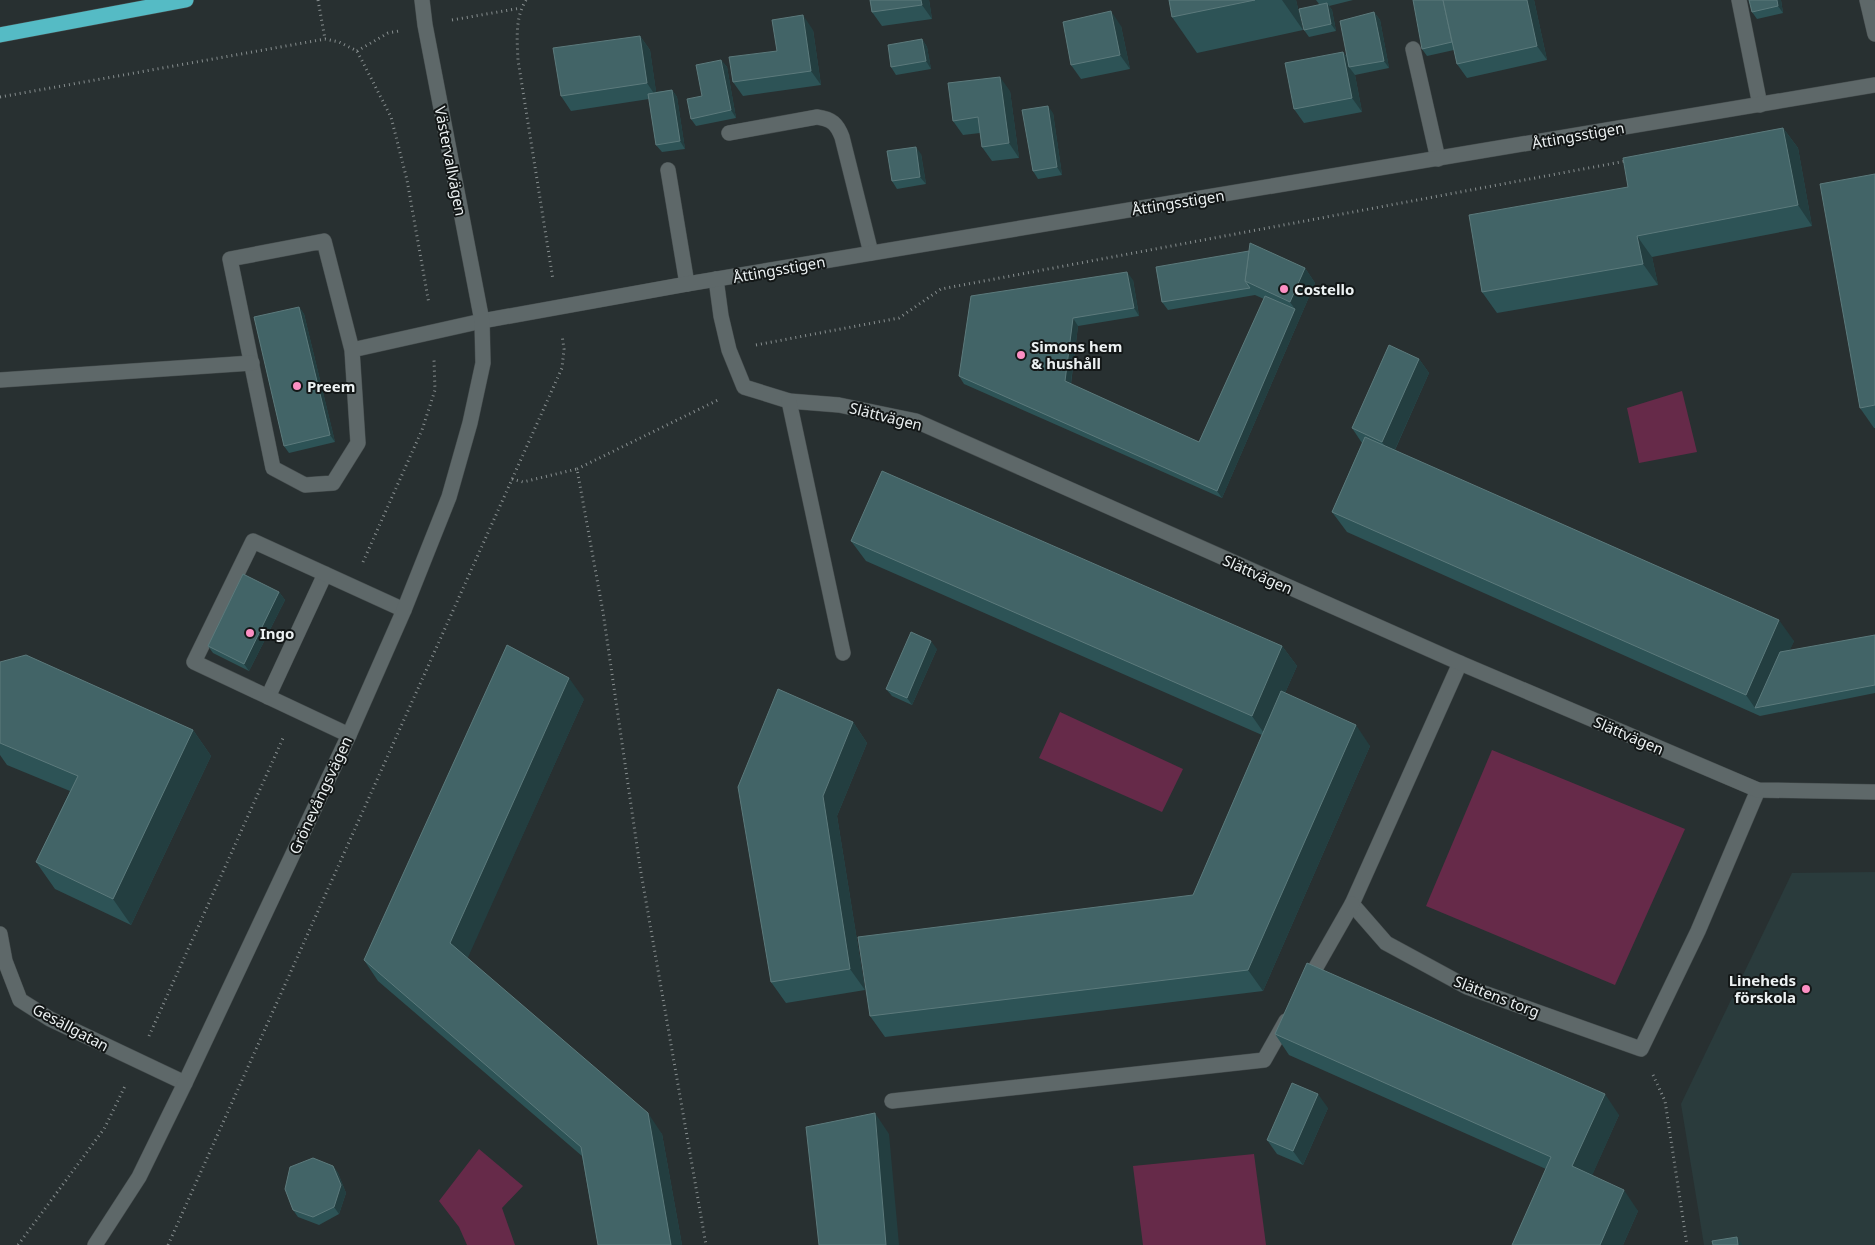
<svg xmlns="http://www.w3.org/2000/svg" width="1875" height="1245" font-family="'Noto Sans',sans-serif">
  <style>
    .built { fill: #2a3b3c }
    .green { fill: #662a49 }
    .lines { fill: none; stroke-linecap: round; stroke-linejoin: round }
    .lane-casing { stroke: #454c4d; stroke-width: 16 }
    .street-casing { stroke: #454c4d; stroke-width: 16 }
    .highway-casing { stroke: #454c4d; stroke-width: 16 }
    .path { stroke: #878e8f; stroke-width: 3; stroke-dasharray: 1 4; stroke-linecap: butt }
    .lane { stroke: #5e6869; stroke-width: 15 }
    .street { stroke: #5e6869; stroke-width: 15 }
    .highway { stroke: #55bbc5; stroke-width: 15 }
    .wall { fill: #2d5356 }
    .shaded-wall { fill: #233e40 }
    .building { fill: #426467; stroke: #5c7a7c }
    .poi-dot { fill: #fc8fc3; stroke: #131717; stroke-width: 2 }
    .labels { text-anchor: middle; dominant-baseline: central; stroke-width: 4; stroke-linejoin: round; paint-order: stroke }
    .street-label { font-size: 15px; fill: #ecf1f2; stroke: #131717 }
    .poi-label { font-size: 15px; font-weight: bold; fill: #ecf1f2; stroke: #131717; text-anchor: start }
  </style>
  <rect width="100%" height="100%" fill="#283031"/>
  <path class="built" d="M1875 872V1245H1704L1681 1104 1792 873Z"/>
  <g class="green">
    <path d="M1682 391 1697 452 1639 463 1627 408Z"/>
    <path d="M1060 712 1183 769 1162 812 1039 758Z"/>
    <path d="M1492 750 1685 829 1615 985 1426 906Z"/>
    <path d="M479 1149 523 1186 502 1208 515 1245H467L459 1227 439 1201Z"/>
    <path d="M1254 1154 1266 1245H1143L1133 1166Z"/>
  </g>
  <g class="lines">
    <defs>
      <g id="lane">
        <path d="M1739 0 1760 105"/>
        <path d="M1867 0 1875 34"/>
        <path d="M1413 49 1438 159"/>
        <path d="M729 133 817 117C832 119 837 124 842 137L871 253"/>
        <path d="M668 170 687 284"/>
        <path d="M352 350 358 443 333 483 305 485 273 468 230 259 324 241 352 350 482 321"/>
        <path d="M0 380 252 363"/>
        <path d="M1460 663 1352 904 1386 943 1467 987 1641 1049 1698 931 1758 790"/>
        <path d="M268 697 325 574"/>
        <path d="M349 735 194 662 253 541 404 610"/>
        <path d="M1307 983 1352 904"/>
        <path d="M892 1101 1264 1060 1286 1021"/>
      </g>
      <g id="street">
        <path d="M716 279 721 316 729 350 744 387 789 401 839 405 916 421 1460 663 1758 790 1875 792"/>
        <path d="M482 321 687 284 1875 85"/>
        <path d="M789 401 843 653"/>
        <path d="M0 934 5 961 20 1000 50 1019 185 1083"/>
        <path d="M95 1245 139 1177 185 1083 349 735 404 610 449 497 470 423 483 363 482 321 425 25 422 0"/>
      </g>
      <path id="highway" d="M0 35 186 0"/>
    </defs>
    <use href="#lane" class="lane-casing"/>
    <use href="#street" class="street-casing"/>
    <use href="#highway" class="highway-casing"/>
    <g class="path">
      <path d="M318 0 325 39"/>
      <path d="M526 0C515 18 517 39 518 60L553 280"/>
      <path d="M452 20 521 8"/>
      <path d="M357 51 388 33 399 31"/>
      <path d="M0 97 325 39 339 42 357 51 391 117 407 180 429 304"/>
      <path d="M756 345 899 318 941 289 1626 161"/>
      <path d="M577 469 720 399"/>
      <path d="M512 479 523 482 577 469 603 612 640 867 706 1245"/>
      <path d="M363 562 422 430 435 390 434 360"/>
      <path d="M149 1036 284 736"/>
      <path d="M1653 1075 1665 1101 1687 1245"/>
      <path d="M18 1245 104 1129 126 1084"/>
      <path d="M168 1245 562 368 564 349 562 335"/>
    </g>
    <use href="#lane" class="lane"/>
    <use href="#street" class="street"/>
    <use href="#highway" class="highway"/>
  </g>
  <g class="wall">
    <path d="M870 0H929L932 19 882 26 872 12Z"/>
    <path d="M1169 0H1296L1303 30 1197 53 1172 17Z"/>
    <path d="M1316 0H1353L1329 6 1332 10 1336 31 1309 37 1304 30 1319 4Z"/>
    <path d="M1534 0 1547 60 1467 78 1457 64 1454 50 1427 56 1422 49Z"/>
    <path d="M1781 0 1783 13 1757 19 1752 12Z"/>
    <path d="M1374 12 1380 20 1389 68 1355 75 1362 112 1304 123 1294 109 1343 52 1348 58Z"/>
    <path d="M1121 26 1130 69 1081 79 1071 65Z"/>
    <path d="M813 30 821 85 743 96 733 82 777 51Z"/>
    <path d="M640 36 650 50 656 92 672 90 677 97 685 149 662 152 656 145 649 99 571 111 561 96Z"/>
    <path d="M922 39 927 47 931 69 896 75 891 67Z"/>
    <path d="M721 60 727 67 736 118 696 126 691 119Z"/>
    <path d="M1010 91 1019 158 992 161 982 147 980 133 963 135 953 121Z"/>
    <path d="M1053 113 1062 175 1038 179 1033 171Z"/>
    <path d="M1783 128 1798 148 1812 226 1652 257 1658 285 1497 313 1482 292 1628 187Z"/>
    <path d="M921 154 926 184 897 189 892 181Z"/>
    <path d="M1875 174V428H1874L1860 408Z"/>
    <path d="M1156 267 1305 268 1315 283 1222 498 964 384 959 376 1133 280 1139 316 1078 326 1071 384 1199 442 1264 299 1255 295 1168 310 1162 302Z"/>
    <path d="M299 307 304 314 335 442 289 453 284 446Z"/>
    <path d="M1419 359 1429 373 1395 450 1794 641 1789 651 1875 635V693L1760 716 1347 532 1332 512 1362 443 1352 428Z"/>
    <path d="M851 541 1282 646 1297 666 1285 693 1370 746 1263 991 885 1037 870 1016 1193 895 1262 735 866 561Z"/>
    <path d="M279 592 285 600 249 671 213 653 208 646Z"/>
    <path d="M937 649 912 705 892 696 886 689Z"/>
    <path d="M0 662 193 730 211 756 131 925 55 889 36 862 70 791 7 765 0 755Z"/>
    <path d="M584 699 467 958 662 1134 682 1245H598L582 1156 378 981 364 960Z"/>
    <path d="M853 722 867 743 837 816 865 990 786 1003 771 982Z"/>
    <path d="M1275 1034 1619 1115 1592 1175 1638 1211 1623 1245H1512L1546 1169 1289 1055Z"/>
    <path d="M1328 1108 1303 1165 1277 1154 1267 1140Z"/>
    <path d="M333 1166 338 1173 346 1193 339 1214 319 1225 298 1217 293 1210Z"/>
  </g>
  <g class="shaded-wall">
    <path d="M921 0H929L932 19 922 5Z"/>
    <path d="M1282 0H1296L1303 30Z"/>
    <path d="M1527 0H1534L1547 60 1537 46Z"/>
    <path d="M1777 0H1781L1783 13 1778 6Z"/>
    <path d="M1327 3 1332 10 1336 31 1331 24Z"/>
    <path d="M1111 11 1121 26 1130 69 1120 55Z"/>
    <path d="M1374 12 1380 20 1389 68 1384 61Z"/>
    <path d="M803 15 813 30 821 85 811 71Z"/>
    <path d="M640 36 650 50 657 98 647 83Z"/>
    <path d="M922 39 927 47 931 69 926 61Z"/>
    <path d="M1343 52 1353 66 1349 67 1355 75 1362 112 1352 98Z"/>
    <path d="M721 60 727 67 736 118 731 110Z"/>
    <path d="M1000 77 1010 91 1019 158 1009 143Z"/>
    <path d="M672 90 677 97 685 149 680 141Z"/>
    <path d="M1048 106 1053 113 1062 175 1057 167Z"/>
    <path d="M1783 128 1798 148 1812 226 1798 205Z"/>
    <path d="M916 147 921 154 926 184 920 177Z"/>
    <path d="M1637 236 1652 257 1658 285 1643 264Z"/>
    <path d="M1305 268 1315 283 1222 498 1217 491 1295 309 1290 302Z"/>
    <path d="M1127 272 1133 280 1139 316 1134 308Z"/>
    <path d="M299 307 304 314 335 442 330 435Z"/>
    <path d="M1073 318 1078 326 1070 389 1065 381Z"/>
    <path d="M1419 359 1429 373 1392 456 1382 442Z"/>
    <path d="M279 592 285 600 249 671 244 664Z"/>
    <path d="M1779 620 1794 641 1764 707 1755 708 1746 695Z"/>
    <path d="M931 641 937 649 912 705 907 698Z"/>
    <path d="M1282 646 1297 666 1266 736 1252 716Z"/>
    <path d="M569 678 584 699 465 964 450 943Z"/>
    <path d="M853 722 867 743 837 816 865 990 850 969 823 796Z"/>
    <path d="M1356 725 1370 746 1263 991 1248 970Z"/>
    <path d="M193 730 211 756 131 925 113 899Z"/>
    <path d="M1318 1094 1328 1108 1303 1165 1293 1151Z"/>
    <path d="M1605 1094 1619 1115 1587 1187 1572 1166Z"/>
    <path d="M648 1113 662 1134 682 1245H671Z"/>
    <path d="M875 1113 889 1134 899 1245H886Z"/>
    <path d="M333 1166 338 1173 346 1193 339 1214 334 1207Z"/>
    <path d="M1624 1190 1638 1211 1623 1245H1600Z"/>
    <path d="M1737 1237 1742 1244V1245H1738Z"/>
  </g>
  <g class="building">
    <path d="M870 0H921L922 5 872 12Z"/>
    <path d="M1169 0H1255L1172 17Z"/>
    <path d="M1413 0H1443L1452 42 1422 49Z"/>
    <path d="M1443 0H1527L1537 46 1457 64Z"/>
    <path d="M1749 0H1777L1778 6 1752 12Z"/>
    <path d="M1327 3 1331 24 1304 30 1299 9Z"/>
    <path d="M1111 11 1120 55 1071 65 1063 22Z"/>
    <path d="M1374 12 1384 61 1349 67 1340 21Z"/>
    <path d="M803 15 811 71 733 82 729 57 777 51 772 20Z"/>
    <path d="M640 36 647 83 561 96 553 48Z"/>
    <path d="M922 39 926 61 891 67 888 45Z"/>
    <path d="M1343 52 1352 98 1294 109 1285 63Z"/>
    <path d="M721 60 731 110 691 119 687 99 702 96 696 65Z"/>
    <path d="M1000 77 1009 143 982 147 978 117 953 121 948 83Z"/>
    <path d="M672 90 680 141 656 145 648 94Z"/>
    <path d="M1048 106 1057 167 1033 171 1022 110Z"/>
    <path d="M1783 128 1798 205 1637 236 1643 264 1482 292 1469 215 1628 187 1623 158Z"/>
    <path d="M916 147 920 177 892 181 887 151Z"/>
    <path d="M1875 174V405L1860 408 1820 184Z"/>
    <path d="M1250 243 1305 268 1290 302 1245 281Z"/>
    <path d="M1249 251 1245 281 1250 288 1162 302 1156 267Z"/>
    <path d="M1127 272 1134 308 1073 318 1065 381 1199 442 1265 296 1295 309 1217 491 959 376 971 296Z"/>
    <path d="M299 307 330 435 284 446 254 317Z"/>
    <path d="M1389 345 1419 359 1382 442 1352 428Z"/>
    <path d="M1365 437 1779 620 1746 695 1332 512Z"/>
    <path d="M882 471 1282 646 1252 716 851 541Z"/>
    <path d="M243 574 279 592 244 664 208 646Z"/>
    <path d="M911 632 931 641 907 698 886 689Z"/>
    <path d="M1875 635V685L1755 708 1780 652Z"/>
    <path d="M507 645 569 678 450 943 648 1113 671 1245H598L581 1147 364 960Z"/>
    <path d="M26 655 193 730 113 899 36 862 78 776 0 743V662Z"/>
    <path d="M778 689 853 722 823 796 850 969 771 982 738 787Z"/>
    <path d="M1281 691 1356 725 1248 970 870 1016 858 937 1193 895Z"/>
    <path d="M1307 963 1605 1094 1572 1166 1624 1190 1600 1245H1512L1551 1157 1275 1034Z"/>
    <path d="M1292 1083 1318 1094 1293 1151 1267 1140Z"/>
    <path d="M875 1113 886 1245H819L806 1127Z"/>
    <path d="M313 1158 333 1166 341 1185 334 1207 313 1217 293 1210 285 1189 290 1167Z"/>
    <path d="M1737 1237 1738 1245H1713L1712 1241Z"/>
  </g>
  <g class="poi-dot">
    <circle cx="1284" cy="289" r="5"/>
    <circle cx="1021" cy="355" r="5"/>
    <circle cx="297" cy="386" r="5"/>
    <circle cx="250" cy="633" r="5"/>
    <circle cx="1806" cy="989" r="5"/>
  </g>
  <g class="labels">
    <g class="street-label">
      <text transform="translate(1578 135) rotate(-10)">Åttingsstigen</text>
      <text transform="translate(451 161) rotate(79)">Västervallvägen</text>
      <text transform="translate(1178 202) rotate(-9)">Åttingsstigen</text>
      <text transform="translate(779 269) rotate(-10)">Åttingsstigen</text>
      <text transform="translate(886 416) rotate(14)">Slättvägen</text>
      <text transform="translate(1258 574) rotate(24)">Slättvägen</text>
      <text transform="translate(1629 735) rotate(23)">Slättvägen</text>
      <text transform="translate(320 795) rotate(-65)">Grönevångsvägen</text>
      <text transform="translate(1497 996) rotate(21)">Slättens torg</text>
      <text transform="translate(71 1027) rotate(28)">Gesällgatan</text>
    </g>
    <g class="poi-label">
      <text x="1294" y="289">Costello</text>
      <text x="1031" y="346">Simons hem<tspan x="1031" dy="17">&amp; hushåll</tspan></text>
      <text x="307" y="386">Preem</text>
      <text x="260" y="633">Ingo</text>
      <text x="1796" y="980" text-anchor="end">Lineheds<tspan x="1796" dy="17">förskola</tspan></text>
    </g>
  </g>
</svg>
